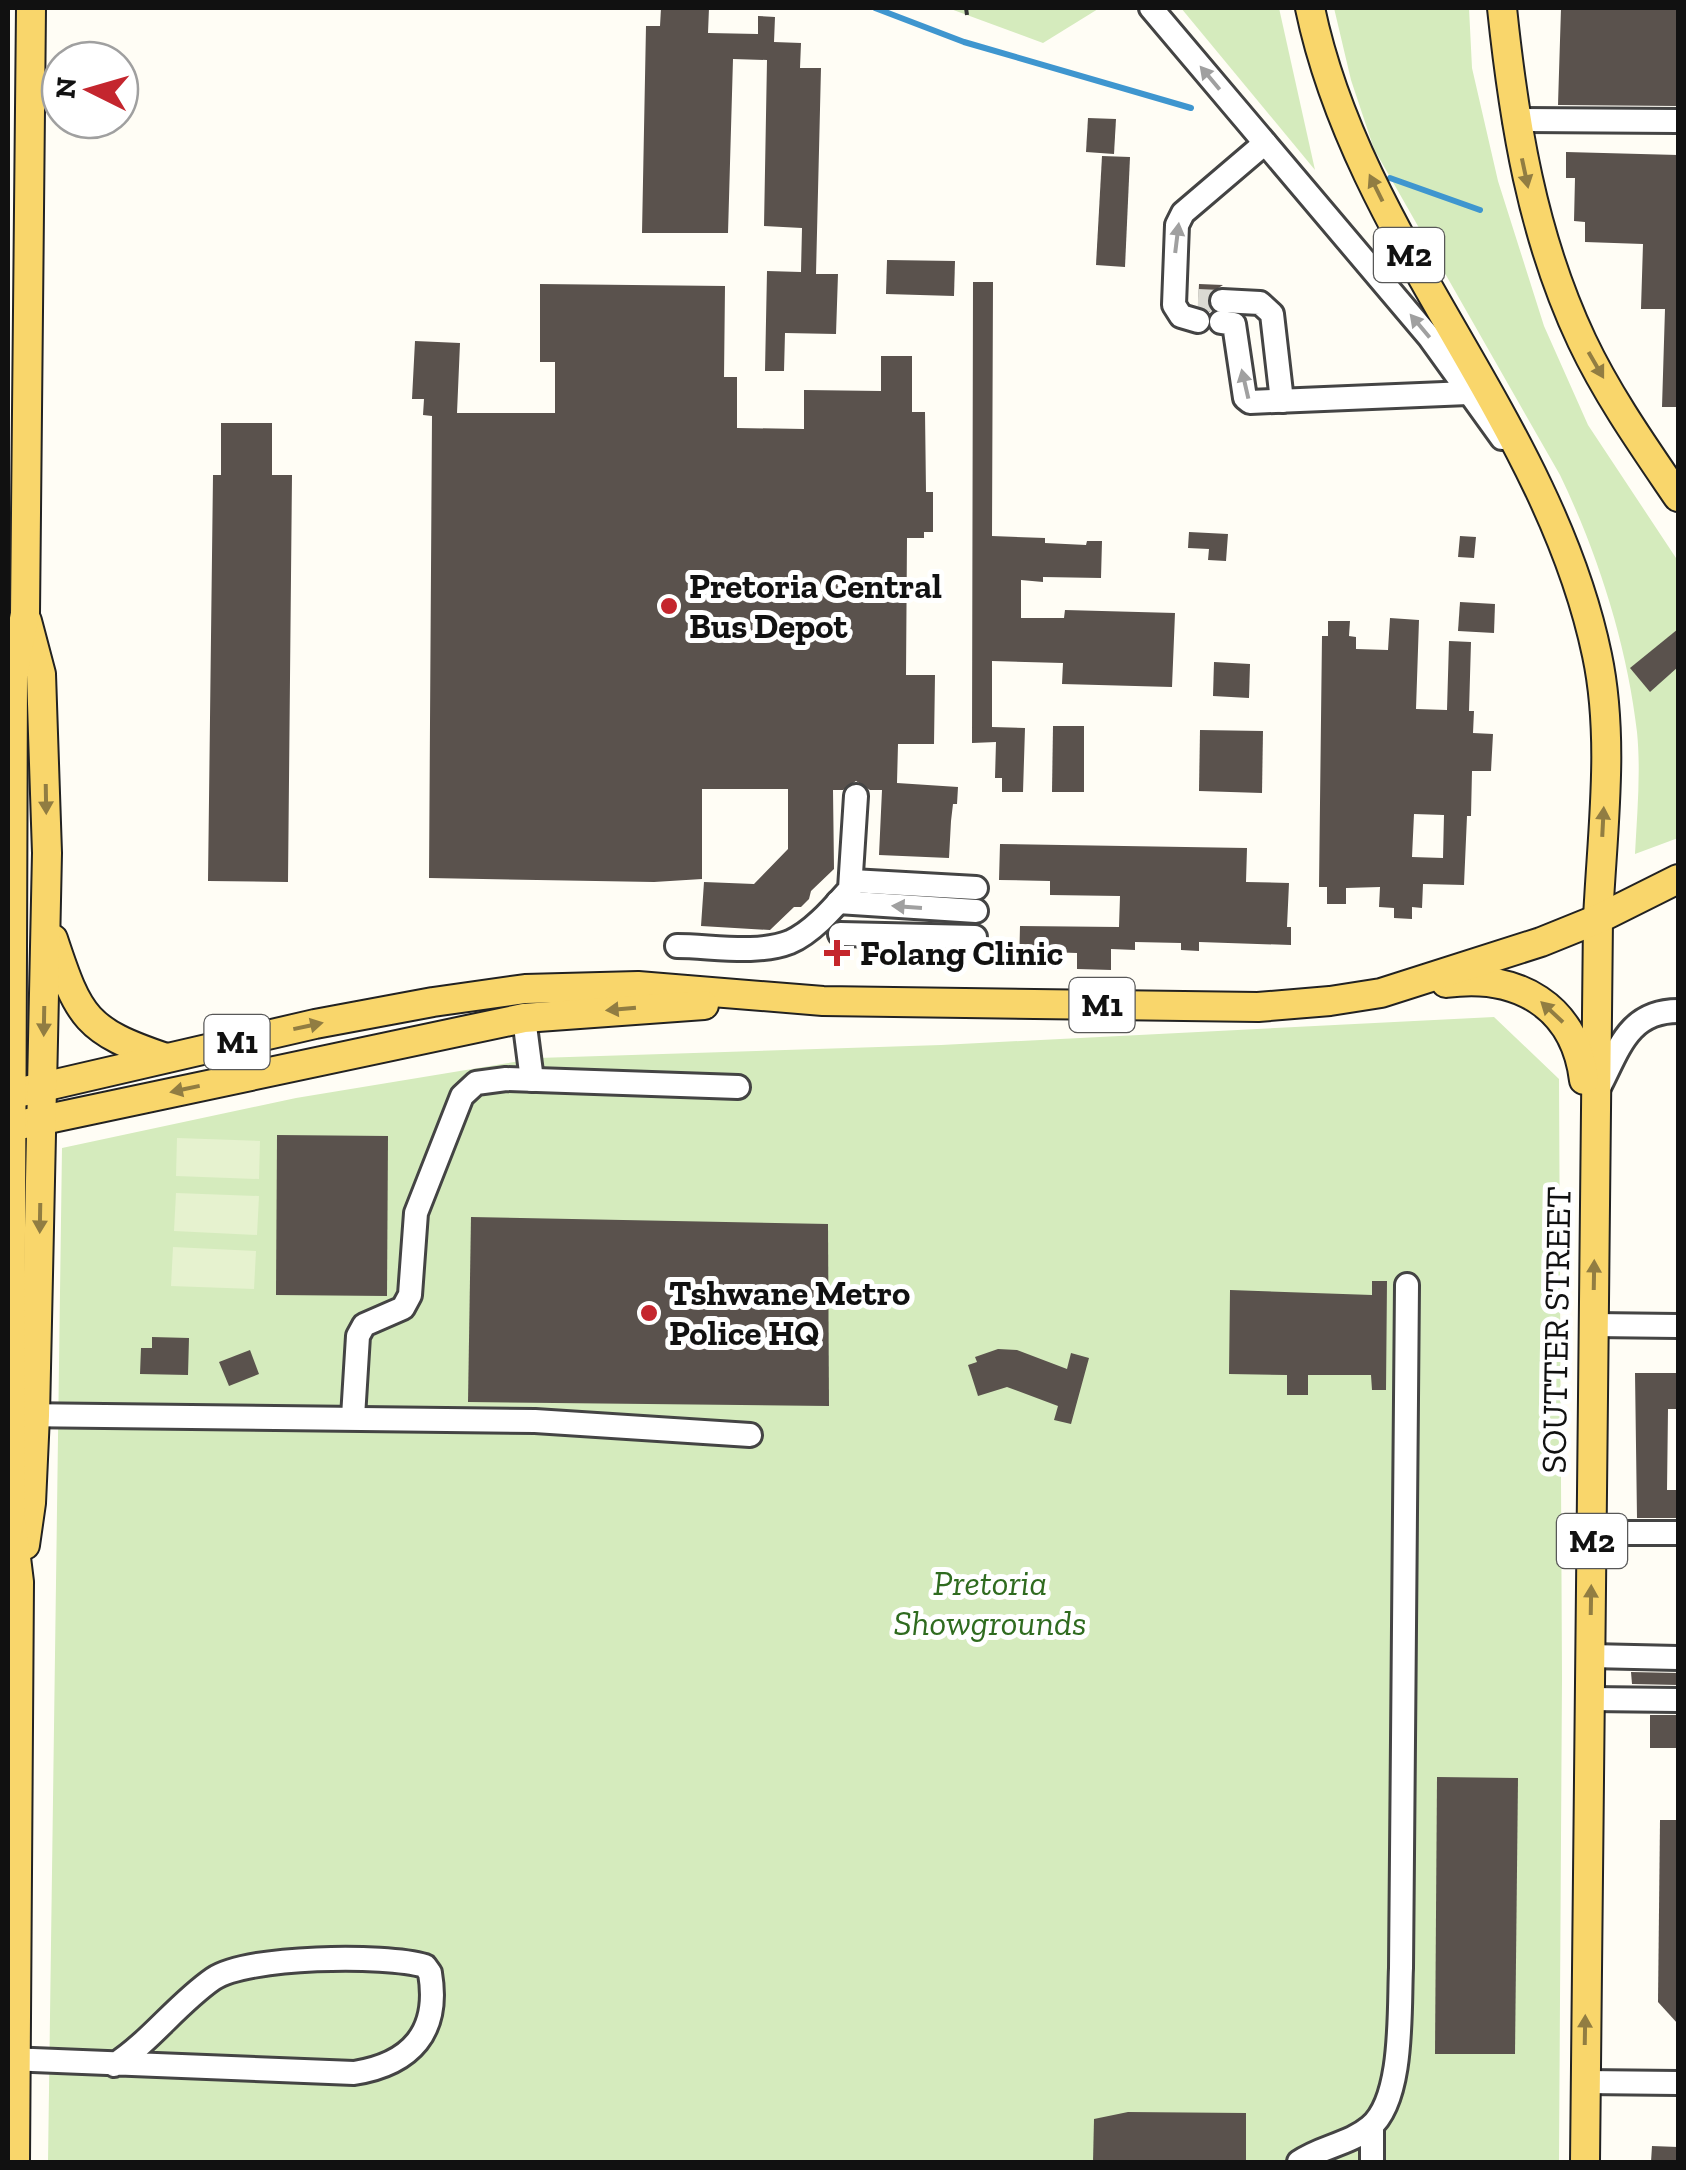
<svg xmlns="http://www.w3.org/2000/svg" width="1686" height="2170" font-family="'Zilla Slab',serif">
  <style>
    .green { fill: #d5ebbd }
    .pitch { fill: #e6f2cf }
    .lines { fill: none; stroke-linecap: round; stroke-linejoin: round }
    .stream { stroke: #3f96cf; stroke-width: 6 }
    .building { fill: #5a524d; fill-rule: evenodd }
    .minor-tunnel { stroke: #dbdad3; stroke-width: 22; stroke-dasharray: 22 11; stroke-linecap: butt }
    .minor-casing { stroke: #444; stroke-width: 28 }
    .major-casing { stroke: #222; stroke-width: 32 }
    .path { stroke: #333; stroke-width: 4; stroke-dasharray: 10 5; stroke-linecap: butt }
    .minor { stroke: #fff; stroke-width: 22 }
    .major { stroke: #f9d66b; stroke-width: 28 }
    .oneway { fill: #a0a0a0 }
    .oneway2 { fill: #917d42 }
    .poi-dot { fill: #c4262e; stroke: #fff; stroke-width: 4 }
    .labels { text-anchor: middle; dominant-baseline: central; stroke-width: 10; stroke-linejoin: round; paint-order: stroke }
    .shield { fill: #fff; stroke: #585858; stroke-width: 2.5 }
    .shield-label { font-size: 32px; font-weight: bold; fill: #111 }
    .poi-label { font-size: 35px; font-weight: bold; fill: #111; stroke: #fff; text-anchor: start }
    .street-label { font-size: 35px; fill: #111; stroke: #fff }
    .park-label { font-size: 35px; font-style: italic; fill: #2f6b1f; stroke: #fff }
  </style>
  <rect width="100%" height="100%" fill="#fffdf5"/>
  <g class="green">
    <path d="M948 8H1097L1098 9 1043 43Z"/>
    <path d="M1181 8H1279L1315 170Z"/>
    <path d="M1334 8H1469L1472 68 1498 181 1544 326 1588 425 1678 561V838L1635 854C1637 814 1641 772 1637 732 1627 645 1598 554 1560 475L1374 149 1351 80Z"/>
    <path d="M1494 1017 1559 1079 1562 1678 1559 2162H48L62 1148 296 1098 538 1058 941 1045Z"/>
  </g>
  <g class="pitch">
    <path d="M177 1138 260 1141 259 1179 176 1176Z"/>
    <path d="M176 1193 259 1196 257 1235 174 1231Z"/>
    <path d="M173 1247 256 1251 254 1289 171 1286Z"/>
  </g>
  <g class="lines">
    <g class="stream">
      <path d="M875 8 964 42 1191 108"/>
      <path d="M1390 178 1480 210"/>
    </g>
  </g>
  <g class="building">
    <path d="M661 8H709L708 33 758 34V16L775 17 774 42 801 43 800 68H821L816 274H838L836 334 785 333 784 371H765L767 271 801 272 802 228 764 226 767 60 733 59 728 233H642L646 26H660Z"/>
    <path d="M1561 8H1678L1677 106 1558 105Z"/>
    <path d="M1088 118 1116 119 1114 154 1086 152Z"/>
    <path d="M1566 152 1678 155V407H1662L1665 309H1641L1643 244 1585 242V222L1574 221 1575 178H1566Z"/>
    <path d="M1102 156 1130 157 1125 267 1096 265Z"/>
    <path d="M887 260 955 261 954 296 886 294Z"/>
    <path d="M973 282H993L992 536 1045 538V543L1086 545 1087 541H1102L1101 578 1043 577V582L1021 580V618H1064L1065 610 1175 613 1172 687 1062 684 1063 663 992 661V727L1025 728 1023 792H1002V778H995L996 742 972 743Z"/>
    <path d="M540 284 725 286 724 377H737V428L804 429V390L881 391V356H912V412H925L926 492H933V532H924V538H907L906 675H935L934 744H898L897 783 958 787 957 804H953L951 821 949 858 879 855 882 790H870L856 781 843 790H833L834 869 811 891 809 899 801 907H794L770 930 701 926 704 882 754 884 788 849V789H702V879L654 882 429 878 432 416 423 415 424 399H412L415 341 460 343 457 413H555V362H540Z"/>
    <path d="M1199 284 1223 285 1209 294 1210 312 1198 305Z"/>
    <path d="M221 423H272V475H292L288 882 208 881 213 475H221Z"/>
    <path d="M1189 532 1228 534 1226 561 1208 560 1209 549 1188 548Z"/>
    <path d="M1460 536 1476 537 1474 558 1458 557Z"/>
    <path d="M1460 602 1495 604 1494 633 1458 631Z"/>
    <path d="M1390 618 1419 620 1416 709 1447 710 1449 641 1471 642 1469 711H1474L1473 733 1493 734 1491 771H1472L1471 816H1467L1464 885 1423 884 1422 908 1412 907V919L1394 918V908L1379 907 1380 887 1346 888V904H1327V887H1319L1322 636H1328V621H1350L1349 636 1356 637V649L1388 650ZM1414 814 1444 815 1443 858 1412 857Z"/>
    <path d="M1678 629V667L1650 692 1630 668Z"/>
    <path d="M1214 662 1250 664 1249 698 1213 696Z"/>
    <path d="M1053 726H1084V792H1052Z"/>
    <path d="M1200 730 1263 731 1262 793 1199 791Z"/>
    <path d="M1000 844 1247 848 1246 882 1289 883 1287 927H1291V945L1199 942V951L1181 950V943L1135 942V950L1111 949V970L1077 969V953L1046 952V968H1019L1020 926 1119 927 1120 896 1050 895V881L999 880Z"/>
    <path d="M277 1135 388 1136 387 1296 276 1295Z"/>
    <path d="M471 1217 828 1224 829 1406 468 1402Z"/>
    <path d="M1372 1281H1387L1386 1390H1372L1371 1375H1308V1395H1287V1375L1229 1374 1230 1290 1372 1295Z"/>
    <path d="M152 1337 189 1338 188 1375 140 1374 141 1348H152Z"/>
    <path d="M998 1349 1017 1350 1067 1369 1071 1353 1089 1358 1071 1424 1054 1420 1058 1406 1007 1387 978 1396 968 1365 977 1362 975 1357Z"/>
    <path d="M250 1350 259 1374 229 1386 219 1362Z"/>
    <path d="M1635 1373H1678V1409H1668L1667 1490H1678V1518H1637Z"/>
    <path d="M1631 1672 1678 1673V1685L1632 1684Z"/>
    <rect x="1650" y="1715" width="28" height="33"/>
    <path d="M1437 1777 1518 1778 1515 2054H1435Z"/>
    <path d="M1660 1820H1678V2024L1658 2002Z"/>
    <path d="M1128 2112 1246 2113V2162H1093L1094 2119Z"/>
    <path d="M1652 2146 1678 2147V2162H1651Z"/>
  </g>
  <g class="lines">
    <path class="minor-tunnel" d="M1198 300 1222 301"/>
    <defs>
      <g id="minor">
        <path d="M1151 8 1430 338 1502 438"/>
        <path d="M1515 120 1678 121"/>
        <path d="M1222 301 1260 303 1272 314 1282 401"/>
        <path d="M1198 321 1181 316 1174 305 1177 225 1183 213 1265 143"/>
        <path d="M1221 322 1234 324 1245 398 1250 402 1468 393"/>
        <path d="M852 881 976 888"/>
        <path d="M838 902 976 911"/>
        <path d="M840 934 975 937"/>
        <path d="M677 946C711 946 757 955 790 942 813 932 834 907 850 889L856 796"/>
        <path d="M524 1018 532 1080"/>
        <path d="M1596 1093C1618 1053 1626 1011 1678 1011"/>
        <path d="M1594 1325 1678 1326"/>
        <path d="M18 1415 535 1421 750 1435"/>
        <path d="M353 1417 358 1336 364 1325 403 1308 410 1295 416 1213 462 1096 476 1083 506 1079 738 1087"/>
        <path d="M1592 1533H1678"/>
        <path d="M1590 1656 1678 1658"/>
        <path d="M1590 1699 1678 1700"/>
        <path d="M8 2059 354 2073C411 2064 440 2032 430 1973L425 1966C385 1954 247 1956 213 1979 177 2004 151 2041 114 2065"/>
        <path d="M1585 2082 1678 2083"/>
        <path d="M1372 2126V2162"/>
        <path d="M1299 2162C1320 2147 1350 2144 1370 2127 1404 2099 1399 2009 1401 1968L1407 1285"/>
      </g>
      <g id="major">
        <path d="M1310 8C1359 243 1548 420 1597 655 1615 740 1602 833 1598 919L1585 2162"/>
        <path d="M1502 8C1514 122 1532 235 1582 341 1608 396 1644 447 1678 497"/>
        <path d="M53 939C79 1018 86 1031 166 1058"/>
        <path d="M1446 983C1518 973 1575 1006 1584 1080"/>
        <path d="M8 1095 315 1024 433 1002 525 989 638 986 823 1001 1258 1007 1330 1001 1381 993 1541 942 1598 919 1678 879"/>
        <path d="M24 1124 524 1018 704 1005"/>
        <path d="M25 1545 31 1503 35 1415 47 853 41 674 27 621"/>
        <path d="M15 2162 19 1582 10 1509 13 675 25 614 31 8"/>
      </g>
    </defs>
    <use href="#minor" class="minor-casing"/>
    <use href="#major" class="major-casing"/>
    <path class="path" d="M966 8 967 15"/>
    <use href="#minor" class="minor"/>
    <use href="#major" class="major"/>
  </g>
  <defs><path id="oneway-solid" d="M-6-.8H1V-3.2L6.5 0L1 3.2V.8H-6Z" transform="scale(2.5)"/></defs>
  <g class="oneway">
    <use href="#oneway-solid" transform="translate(1210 78) rotate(-130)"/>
    <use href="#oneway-solid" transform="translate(1177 238) rotate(-83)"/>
    <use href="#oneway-solid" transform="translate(1420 326) rotate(-130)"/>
    <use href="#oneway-solid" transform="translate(1245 384) rotate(-103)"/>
    <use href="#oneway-solid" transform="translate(907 907) rotate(-176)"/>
  </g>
  <g class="oneway2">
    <use href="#oneway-solid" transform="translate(1525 173) rotate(78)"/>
    <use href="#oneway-solid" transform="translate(1376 188) rotate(-116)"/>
    <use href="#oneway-solid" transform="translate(1596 365) rotate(60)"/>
    <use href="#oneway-solid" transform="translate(46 799) rotate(89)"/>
    <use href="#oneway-solid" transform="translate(1603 822) rotate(-87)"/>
    <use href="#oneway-solid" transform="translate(621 1009) rotate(175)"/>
    <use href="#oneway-solid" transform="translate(1552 1012) rotate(-137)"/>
    <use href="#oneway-solid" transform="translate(44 1021) rotate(91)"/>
    <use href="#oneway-solid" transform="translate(308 1026) rotate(-12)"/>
    <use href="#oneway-solid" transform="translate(185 1089) rotate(168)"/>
    <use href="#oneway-solid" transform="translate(40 1218) rotate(91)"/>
    <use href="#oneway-solid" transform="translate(1594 1275) rotate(-89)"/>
    <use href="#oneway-solid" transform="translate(1591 1600) rotate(-89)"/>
    <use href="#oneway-solid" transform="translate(1585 2030) rotate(-89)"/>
  </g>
  <g class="poi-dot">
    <circle cx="669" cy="606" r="10"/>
    <path d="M832 938h10v10h10v10h-10v10h-10v-10h-10v-10h10z"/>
    <circle cx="649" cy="1313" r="10"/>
  </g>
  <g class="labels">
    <g class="shield">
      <rect x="1374" y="228" width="70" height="54" rx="8"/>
      <rect x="1069.5" y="978" width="65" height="54" rx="8"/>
      <rect x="204.5" y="1015" width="65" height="54" rx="8"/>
      <rect x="1557" y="1514" width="70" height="54" rx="8"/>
    </g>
    <g class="shield-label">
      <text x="1409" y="255">M2</text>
      <text x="1102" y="1005">M1</text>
      <text x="237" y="1042">M1</text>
      <text x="1592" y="1541">M2</text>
    </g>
    <g class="poi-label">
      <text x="689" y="586">Pretoria Central<tspan x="689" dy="40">Bus Depot</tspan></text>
      <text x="860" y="953">Folang Clinic</text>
      <text x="669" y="1293">Tshwane Metro<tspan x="669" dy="40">Police HQ</tspan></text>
    </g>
    <g class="street-label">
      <text transform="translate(1556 1330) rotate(-89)">SOUTTER STREET</text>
    </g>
    <g class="park-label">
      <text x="990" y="1583">Pretoria<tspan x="990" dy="40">Showgrounds</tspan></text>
    </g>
  </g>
  <rect width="1686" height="2170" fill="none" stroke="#111111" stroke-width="20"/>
  <g transform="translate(90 90) rotate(275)"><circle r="48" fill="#ffffff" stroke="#a0a0a0" stroke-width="2.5"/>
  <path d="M0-8L18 38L0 25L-18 38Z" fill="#c4262e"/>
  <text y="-15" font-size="28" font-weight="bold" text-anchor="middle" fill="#111111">N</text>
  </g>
</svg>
